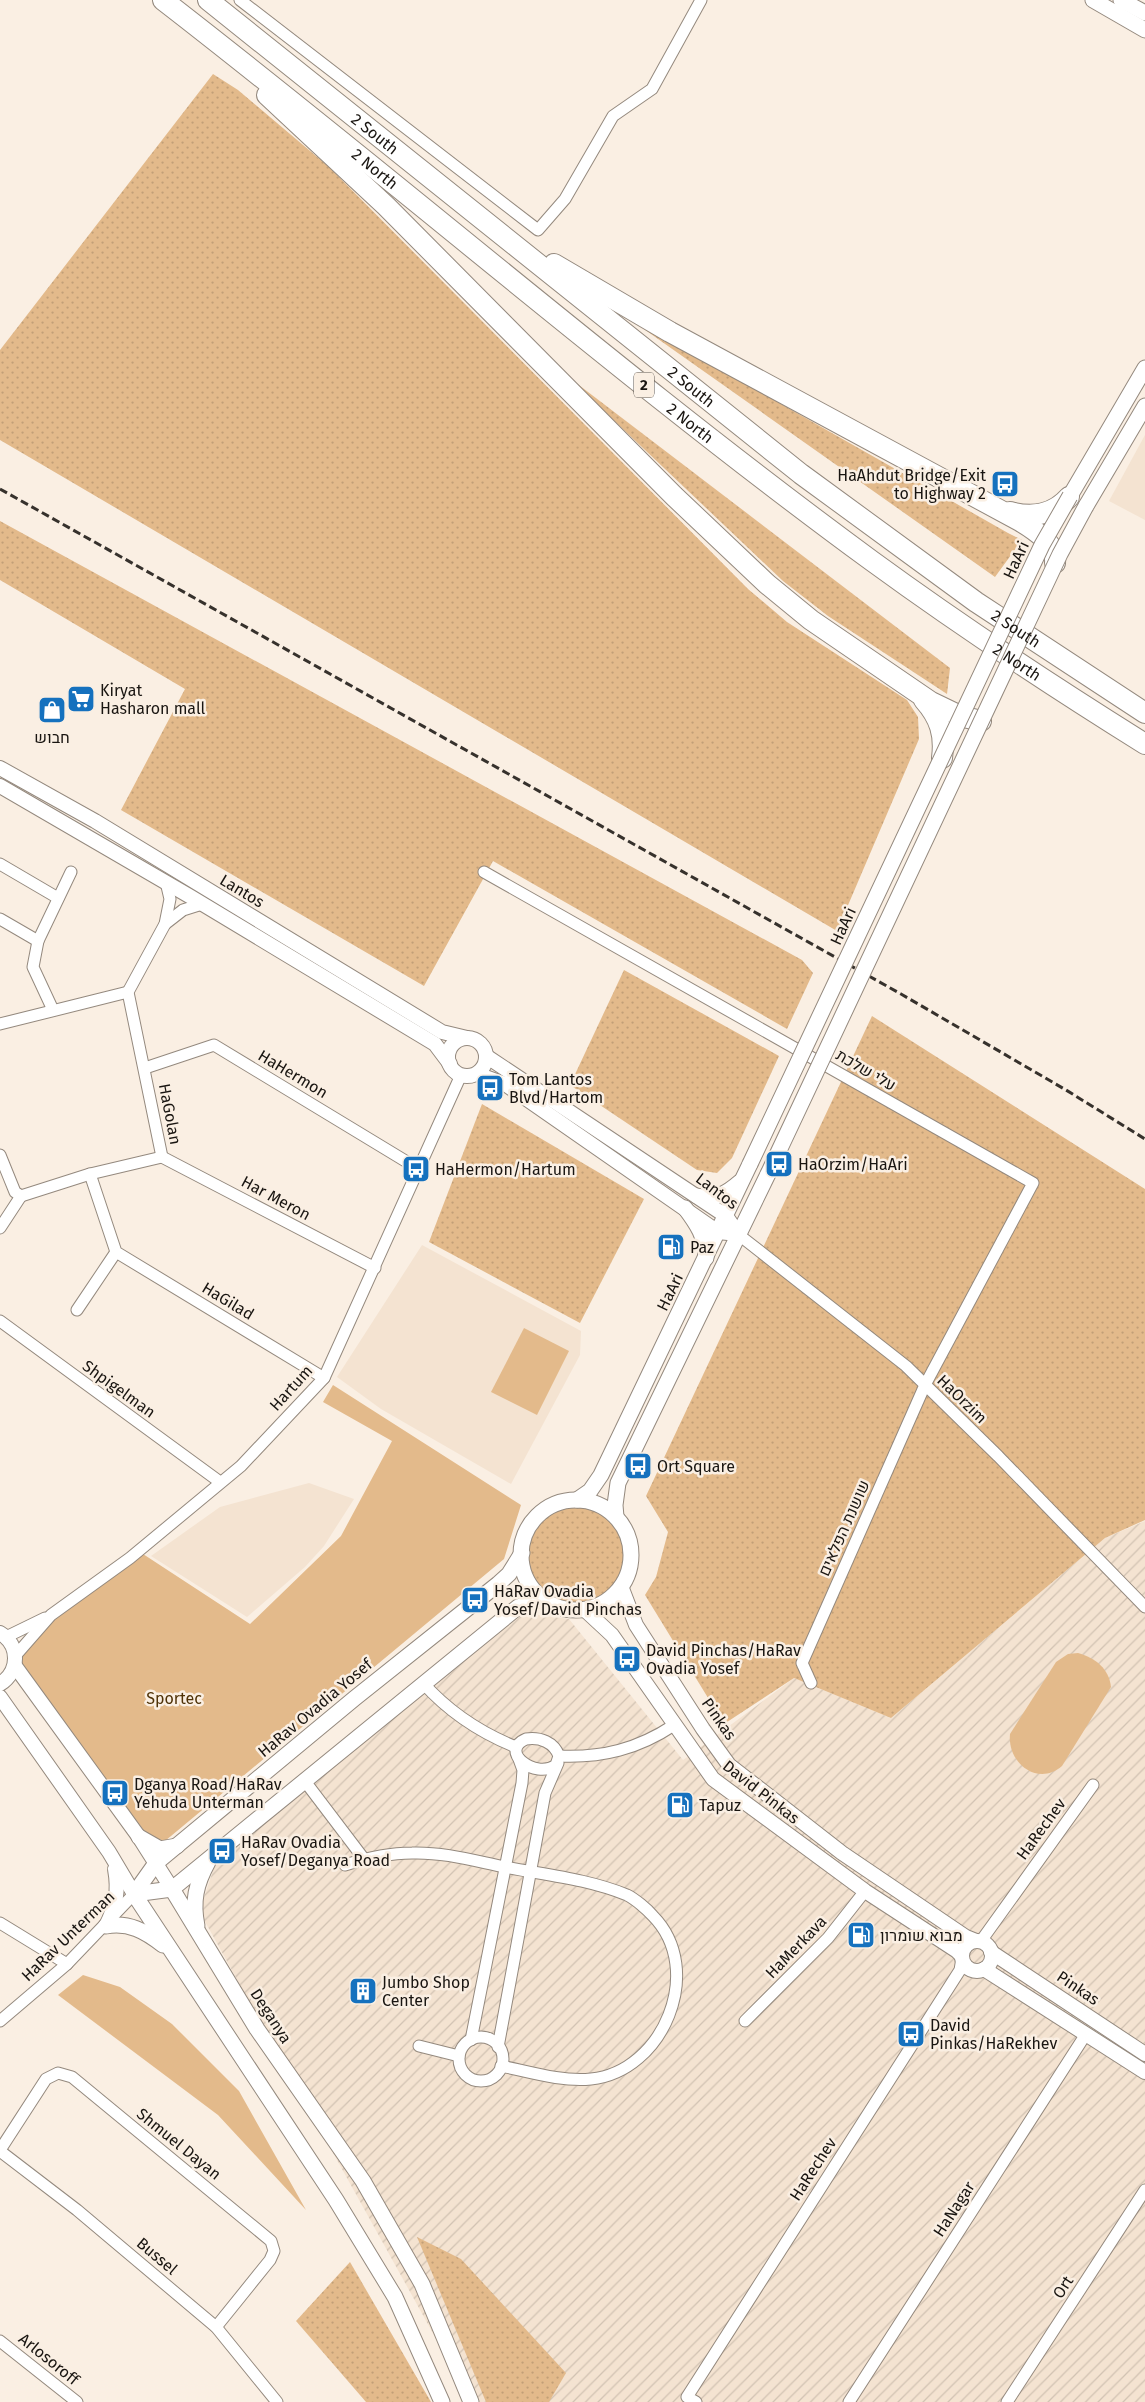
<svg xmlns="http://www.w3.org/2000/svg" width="1145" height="2402" font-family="'Fira Sans',Heebo,sans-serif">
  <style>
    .built { fill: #f4e3d1 }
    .industrial { fill: url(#industrial-furrows) }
    .grass { fill: url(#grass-dots) }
    .park { fill: #e3ba8b }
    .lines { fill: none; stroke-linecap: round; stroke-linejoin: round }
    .minor-casing { stroke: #94897e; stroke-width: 13 }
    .tertiary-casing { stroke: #94897e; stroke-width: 16 }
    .secondary-casing { stroke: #94897e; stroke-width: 17 }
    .motorway-casing { stroke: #94897e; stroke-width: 22 }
    .minor { stroke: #fff; stroke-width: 11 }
    .tertiary { stroke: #fff; stroke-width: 14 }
    .secondary { stroke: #fff; stroke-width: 15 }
    .motorway { stroke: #fff; stroke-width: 20 }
    .rail { stroke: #36312c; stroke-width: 3; stroke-dasharray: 8 4; stroke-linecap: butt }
    .secondary-bridge-casing { stroke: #94897e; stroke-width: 17; stroke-linecap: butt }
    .secondary-bridge { stroke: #fff; stroke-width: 15 }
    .labels { text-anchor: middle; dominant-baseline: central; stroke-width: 5; stroke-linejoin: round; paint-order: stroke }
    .shield { fill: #faefe3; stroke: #5c5650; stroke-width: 1 }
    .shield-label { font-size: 15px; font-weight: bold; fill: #191511 }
    .street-label { font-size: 16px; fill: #191511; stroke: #faefe3 }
    .poi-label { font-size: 16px; fill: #191511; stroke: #faefe3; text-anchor: start }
    .park-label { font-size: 16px; fill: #4f3207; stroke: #faefe3 }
  </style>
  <defs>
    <pattern id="industrial-furrows" width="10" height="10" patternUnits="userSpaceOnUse" patternTransform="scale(1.25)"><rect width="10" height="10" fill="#f4e3d1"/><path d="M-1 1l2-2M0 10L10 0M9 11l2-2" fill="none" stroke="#d1c2b2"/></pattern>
    <pattern id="grass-dots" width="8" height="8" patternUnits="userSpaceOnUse" patternTransform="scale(1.25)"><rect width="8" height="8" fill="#e3ba8b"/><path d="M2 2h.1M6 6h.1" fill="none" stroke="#c29f77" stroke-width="1.8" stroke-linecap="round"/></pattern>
  </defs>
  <rect width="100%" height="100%" fill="#faefe3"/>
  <g class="built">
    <path d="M1145 435V520L1109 501Z"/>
    <path d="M422 1245 581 1331 580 1355 511 1484 381 1409 337 1377Z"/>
    <path d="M309 1483 354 1499 324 1546 305 1567 247 1617 151 1556 220 1507Z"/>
  </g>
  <path class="industrial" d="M1145 1521V2402H471L203 1918 202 1903 216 1862 524 1613 569 1619 683 1760 794 1678 891 1718 1105 1538Z"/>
  <g class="grass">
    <path d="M213 74 238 90 329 167 748 589 787 622 907 700 918 717 919 739 837 931 0 440V350Z"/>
    <path d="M624 315 1008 533 1022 540 995 577Z"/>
    <path d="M567 376 950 668 947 694 828 616 783 581Z"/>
    <path d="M0 521 802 960 813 973 787 1029 493 861 424 986 121 810 185 689 0 580Z"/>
    <path d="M624 970 779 1056 732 1158 717 1173 697 1170 570 1085Z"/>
    <path d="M872 1016 1145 1189V1520L1105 1538 891 1718 794 1678 724 1724 645 1595 656 1577 668 1532 646 1496Z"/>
    <path d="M482 1104 644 1199 580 1323 429 1242Z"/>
    <circle cx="576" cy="1554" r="49"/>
    <path d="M417 2237 461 2259 566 2373 549 2402H486Z"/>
    <path d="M350 2262 431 2402H366L296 2321Z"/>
  </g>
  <g class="park">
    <path d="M524 1328 569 1351 537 1415 491 1392Z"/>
    <path d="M333 1385 521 1505 504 1559 165 1841 148 1836 22 1668V1642L143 1554 250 1624 341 1536 392 1441 323 1402Z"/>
    <path d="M1078 1653C1096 1658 1109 1669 1111 1687L1062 1766C1038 1787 1007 1763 1010 1734L1056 1662 1068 1654Z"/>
    <path d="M83 1975 120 1987 172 2024 239 2091 306 2210 218 2115 58 1995Z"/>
  </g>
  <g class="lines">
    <defs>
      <g id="minor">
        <path d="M240 0 538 230 565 199 613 116 652 89 701 0"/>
        <path d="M0 864 58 898"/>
        <path d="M484 872 1033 1183 925 1385 802 1663 811 1683"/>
        <path d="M0 919 38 941"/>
        <path d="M165 924 183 910 202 904"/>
        <path d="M53 1010 33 967 38 941 71 872"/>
        <path d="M0 1024 128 992"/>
        <path d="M145 1068 214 1045 417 1168"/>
        <path d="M0 1155 15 1192 21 1196 90 1174 162 1157 128 992 165 924 170 899 166 882"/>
        <path d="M162 1157 375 1268"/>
        <path d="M90 1174 116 1252 324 1378"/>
        <path d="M0 1228 21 1196"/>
        <path d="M739 1235 906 1366 998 1456 1145 1607"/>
        <path d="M77 1310 116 1252"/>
        <path d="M0 1321 220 1482"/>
        <path d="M6 1637 45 1618"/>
        <path d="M16 1655 51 1615 130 1558 241 1466 324 1378 461 1075"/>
        <path d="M423 1683C449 1712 481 1733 516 1747"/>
        <path d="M526 1739C540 1737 554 1742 559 1756L556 1765C535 1780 498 1751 526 1739Z"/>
        <path d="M559 1756C602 1758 638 1749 674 1725"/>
        <path d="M304 1780 364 1859"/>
        <path d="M345 1865C367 1858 389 1853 412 1853 444 1852 475 1861 505 1867 546 1875 588 1879 627 1895 635 1899 647 1909 653 1916 706 1970 663 2072 591 2079 562 2082 530 2072 501 2066"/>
        <path d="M0 1923 67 1964"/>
        <path d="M981 1941 1093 1785"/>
        <path d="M0 2021 67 1964 134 1894"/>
        <path d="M745 2021 828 1938 865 1891"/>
        <circle cx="481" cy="2059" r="22"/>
        <path d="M471 2040 522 1783 523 1770 519 1759"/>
        <path d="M419 2046 459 2056"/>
        <path d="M498 2047 545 1793 558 1763"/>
        <path d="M0 2150 46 2079 58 2073 72 2077 271 2241 274 2251 270 2260 216 2327"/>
        <path d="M0 2151 77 2210 216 2327 277 2402"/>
        <path d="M0 2341 77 2402"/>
        <path d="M696 2402 687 2397 960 1970 962 1958"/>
        <path d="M849 2402 1086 2034"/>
        <path d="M1007 2402 1145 2190"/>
      </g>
      <g id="tertiary">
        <path d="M0 768 95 821 442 1032 467 1038"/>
        <path d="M0 786 191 897 435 1044 450 1064"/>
        <circle cx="467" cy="1057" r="19"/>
        <path d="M486 1056 726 1216 739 1235"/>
        <path d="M477 1074 505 1084 718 1232 728 1233"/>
        <path d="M621 1586 636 1625 703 1729 729 1765 842 1853 966 1937 976 1941"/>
        <path d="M584 1609 612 1635 713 1779 865 1891 957 1951 962 1956"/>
        <path d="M0 1633C20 1645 20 1671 0 1684"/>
        <path d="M15 1666 139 1837 172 1889"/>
        <path d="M0 1697 109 1852 134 1894"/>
        <path d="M106 1926C116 1906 119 1891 115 1869"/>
        <circle cx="977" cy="1956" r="15"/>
        <path d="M991 1952 1145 2054"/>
        <path d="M984 1969 1145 2072"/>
      </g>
      <g id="secondary">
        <path d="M1093 0 1145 30"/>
        <path d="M1121 0 1145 13"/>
        <path d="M1070 496 1145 368"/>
        <path d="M1086 506 1145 406"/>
        <path d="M697 1196C716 1200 726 1194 740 1182"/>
        <path d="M685 1208C697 1224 706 1237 706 1258"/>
        <path d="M577 1500 590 1491 601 1475 750 1164"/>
        <circle cx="576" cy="1555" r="55"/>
        <path d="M616 1517 615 1505 618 1483 768 1174"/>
        <path d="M139 1837 160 1849 177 1846"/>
        <path d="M172 1889 257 2029 363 2181 422 2284 471 2402"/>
        <path d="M134 1894 336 2200 395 2297 442 2402"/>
        <path d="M134 1894 156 1863 355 1698 498 1584 509 1574 522 1553"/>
        <path d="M134 1894 172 1889 518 1607 543 1598"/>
        <path d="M106 1926C129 1922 145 1931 163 1945"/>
        <path d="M197 1926C192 1901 196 1884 208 1862"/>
      </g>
      <g id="motorway">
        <path id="s1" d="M163 0C401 184 629 383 872 561 961 626 1052 686 1145 744"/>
        <path id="s2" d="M208 0 801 474 976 602 1145 713"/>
        <path d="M267 95 386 206 674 496 767 584 811 620 931 702 960 716 981 721"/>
        <path d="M554 264 670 332 1020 521C1035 530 1057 544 1055 563"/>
        <path d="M1010 512C1033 518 1053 515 1069 497"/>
        <path d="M924 700C940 718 945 735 942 758"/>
      </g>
    </defs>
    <use href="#minor" class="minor-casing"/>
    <use href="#tertiary" class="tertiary-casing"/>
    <use href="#secondary" class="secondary-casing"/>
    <use href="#motorway" class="motorway-casing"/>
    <use href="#minor" class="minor"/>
    <use href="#tertiary" class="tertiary"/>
    <use href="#secondary" class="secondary"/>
    <use href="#motorway" class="motorway"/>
    <path class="rail" d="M0 489 901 994 1066 1090 1145 1139"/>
    <defs>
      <g id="secondary-bridge">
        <path d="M750 1164 1042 545 1070 496"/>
        <path d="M768 1174 1060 554 1086 506"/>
      </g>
    </defs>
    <use href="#secondary-bridge" class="secondary-bridge-casing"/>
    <use href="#secondary-bridge" class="secondary-bridge"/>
  </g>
  <defs>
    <symbol id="bus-square" viewBox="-11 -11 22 22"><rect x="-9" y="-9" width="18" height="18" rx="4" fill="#1571be" stroke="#faefe3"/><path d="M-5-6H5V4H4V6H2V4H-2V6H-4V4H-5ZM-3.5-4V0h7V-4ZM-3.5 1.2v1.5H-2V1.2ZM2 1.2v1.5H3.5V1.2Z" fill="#fff"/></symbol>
    <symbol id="supermarket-square" viewBox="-11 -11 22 22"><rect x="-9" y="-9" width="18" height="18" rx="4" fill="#1571be" stroke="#faefe3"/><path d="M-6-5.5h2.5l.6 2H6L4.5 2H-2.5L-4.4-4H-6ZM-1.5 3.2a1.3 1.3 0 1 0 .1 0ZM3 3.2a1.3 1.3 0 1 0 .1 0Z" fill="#fff"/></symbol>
    <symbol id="shop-square" viewBox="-11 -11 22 22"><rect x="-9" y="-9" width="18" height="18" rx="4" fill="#1571be" stroke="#faefe3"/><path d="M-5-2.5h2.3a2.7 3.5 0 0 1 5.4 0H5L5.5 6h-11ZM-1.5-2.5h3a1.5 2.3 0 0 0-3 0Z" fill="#fff"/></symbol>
    <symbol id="fuel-square" viewBox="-11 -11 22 22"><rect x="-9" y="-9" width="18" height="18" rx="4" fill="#1571be" stroke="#faefe3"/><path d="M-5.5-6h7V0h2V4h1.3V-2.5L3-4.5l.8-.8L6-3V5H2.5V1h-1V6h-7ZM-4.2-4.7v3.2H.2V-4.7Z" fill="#fff"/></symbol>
    <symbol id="building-square" viewBox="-11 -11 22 22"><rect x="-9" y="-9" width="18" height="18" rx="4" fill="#1571be" stroke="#faefe3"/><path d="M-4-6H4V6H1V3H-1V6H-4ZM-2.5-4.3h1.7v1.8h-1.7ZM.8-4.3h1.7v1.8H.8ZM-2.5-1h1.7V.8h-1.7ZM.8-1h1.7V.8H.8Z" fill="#fff"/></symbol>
  </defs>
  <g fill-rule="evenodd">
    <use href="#bus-square" x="989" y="468" width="32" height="32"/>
    <use href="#supermarket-square" x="65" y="683" width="32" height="32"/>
    <use href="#shop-square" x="36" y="694" width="32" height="32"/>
    <use href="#bus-square" x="474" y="1072" width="32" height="32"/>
    <use href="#bus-square" x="763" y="1148" width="32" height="32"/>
    <use href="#bus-square" x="400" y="1153" width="32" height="32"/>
    <use href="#fuel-square" x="655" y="1231" width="32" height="32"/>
    <use href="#bus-square" x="622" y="1450" width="32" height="32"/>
    <use href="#bus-square" x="459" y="1584" width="32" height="32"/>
    <use href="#bus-square" x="611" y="1643" width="32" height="32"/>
    <use href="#bus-square" x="99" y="1777" width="32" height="32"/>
    <use href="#fuel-square" x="664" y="1789" width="32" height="32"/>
    <use href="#bus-square" x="206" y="1835" width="32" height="32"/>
    <use href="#fuel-square" x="845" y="1919" width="32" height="32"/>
    <use href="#building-square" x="347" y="1975" width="32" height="32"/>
    <use href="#bus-square" x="895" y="2018" width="32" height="32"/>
  </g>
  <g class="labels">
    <rect class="shield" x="634" y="372.5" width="20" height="25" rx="4"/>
    <g class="shield-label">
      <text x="644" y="385">2</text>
    </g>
    <g class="street-label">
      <text stroke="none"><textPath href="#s2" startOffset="214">2 South</textPath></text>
      <text stroke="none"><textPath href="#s1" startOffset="271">2 North</textPath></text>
      <text stroke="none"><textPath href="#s2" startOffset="619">2 South</textPath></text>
      <text stroke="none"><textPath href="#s1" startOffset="676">2 North</textPath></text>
      <text transform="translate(1016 560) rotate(-65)">HaAri</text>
      <text stroke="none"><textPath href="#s2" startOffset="1024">2 South</textPath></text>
      <text stroke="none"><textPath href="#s1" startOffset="1081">2 North</textPath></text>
      <text transform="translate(242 891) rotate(31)">Lantos</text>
      <text transform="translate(843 926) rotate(-65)">HaAri</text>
      <text transform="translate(866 1070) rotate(30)">עלי שלכת</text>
      <text transform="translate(293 1074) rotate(31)">HaHermon</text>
      <text transform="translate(170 1114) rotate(79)">HaGolan</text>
      <text transform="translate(717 1191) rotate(37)">Lantos</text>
      <text transform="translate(276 1198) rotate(28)">Har Meron</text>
      <text transform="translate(670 1292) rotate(-64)">HaAri</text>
      <text transform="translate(228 1301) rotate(31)">HaGilad</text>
      <text transform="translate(291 1388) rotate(-48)">Hartum</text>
      <text transform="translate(119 1389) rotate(36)">Shpigelman</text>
      <text transform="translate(962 1399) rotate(44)">HaOrzim</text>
      <text transform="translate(844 1528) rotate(-66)">שושנת הפלאים</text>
      <text transform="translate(315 1708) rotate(-40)">HaRav Ovadia Yosef</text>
      <text transform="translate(719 1719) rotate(55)">Pinkas</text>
      <text transform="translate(761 1792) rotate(38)">David Pinkas</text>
      <text transform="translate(1041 1829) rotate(-54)">HaRechev</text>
      <text transform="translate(68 1936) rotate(-44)">HaRav Unterman</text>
      <text transform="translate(796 1947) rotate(-46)">HaMerkava</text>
      <text transform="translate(1078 1988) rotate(34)">Pinkas</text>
      <text transform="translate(271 2016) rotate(57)">Deganya</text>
      <text transform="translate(179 2144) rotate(39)">Shmuel Dayan</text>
      <text transform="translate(813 2169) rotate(-57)">HaRechev</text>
      <text transform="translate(954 2209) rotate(-57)">HaNagar</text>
      <text transform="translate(157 2256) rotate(40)">Bussel</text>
      <text transform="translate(1063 2287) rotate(-57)">Ort</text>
      <text transform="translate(49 2359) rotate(39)">Arlosoroff</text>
    </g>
    <g class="poi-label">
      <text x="986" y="475" text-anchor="end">HaAhdut Bridge/Exit<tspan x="986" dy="18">to Highway 2</tspan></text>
      <text x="100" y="690">Kiryat<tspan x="100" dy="18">Hasharon mall</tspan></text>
      <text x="52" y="737" text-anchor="middle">חבוש</text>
      <text x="509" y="1079">Tom Lantos<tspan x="509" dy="18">Blvd/Hartom</tspan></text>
      <text x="798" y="1164">HaOrzim/HaAri</text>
      <text x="435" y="1169">HaHermon/Hartum</text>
      <text x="690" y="1247">Paz</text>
      <text x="657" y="1466">Ort Square</text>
      <text x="494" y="1591">HaRav Ovadia<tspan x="494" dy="18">Yosef/David Pinchas</tspan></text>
      <text x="646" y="1650">David Pinchas/HaRav<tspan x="646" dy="18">Ovadia Yosef</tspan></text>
      <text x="134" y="1784">Dganya Road/HaRav<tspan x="134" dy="18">Yehuda Unterman</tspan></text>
      <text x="699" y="1805">Tapuz</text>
      <text x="241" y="1842">HaRav Ovadia<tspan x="241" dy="18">Yosef/Deganya Road</tspan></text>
      <text x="880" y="1935">מבוא שומרון</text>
      <text x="382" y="1982">Jumbo Shop<tspan x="382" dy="18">Center</tspan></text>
      <text x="930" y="2025">David<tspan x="930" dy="18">Pinkas/HaRekhev</tspan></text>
    </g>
    <g class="park-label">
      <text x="174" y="1698">Sportec</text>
    </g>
  </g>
</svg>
